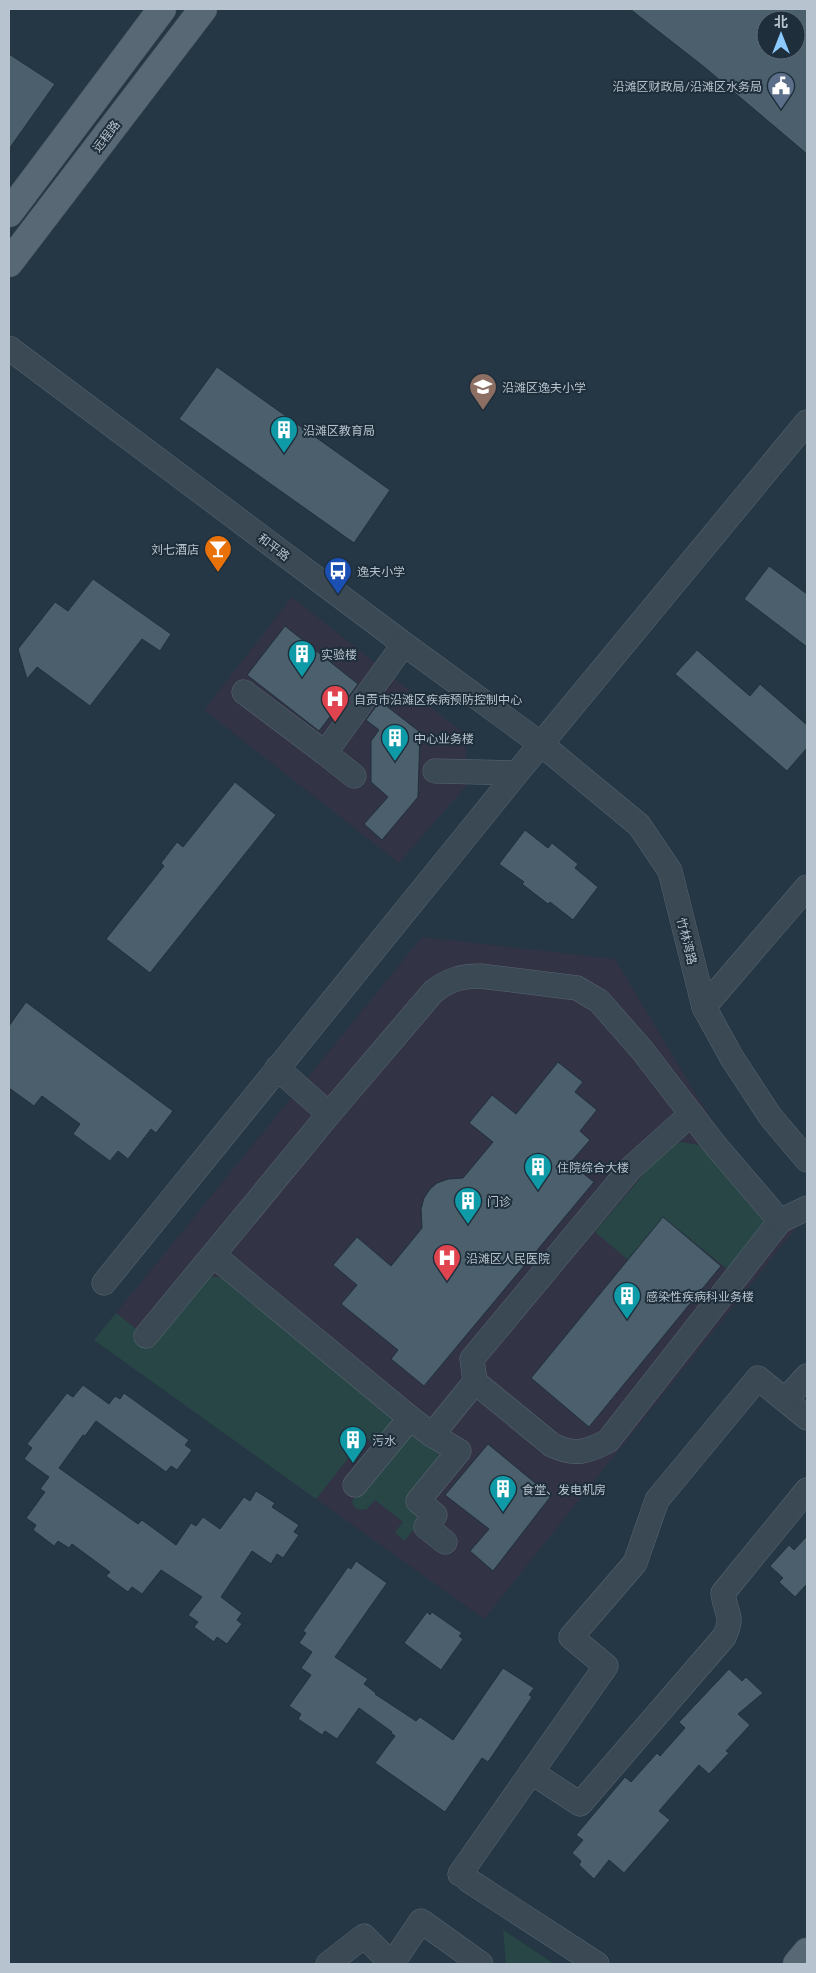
<svg xmlns="http://www.w3.org/2000/svg" width="816" height="1973" font-family="Lato,'Noto Sans SC',sans-serif">
  <style>
    .medical { fill: #323345 }
    .green { fill: #274645 }
    .building { fill: #4b5f6d; stroke: #20303c; fill-rule: evenodd }
    .lines { fill: none; stroke-linecap: round; stroke-linejoin: round }
    .minor-casing { stroke: #586671; stroke-width: 25 }
    .major-casing { stroke: #43525d; stroke-width: 29 }
    .minor { stroke: #3a4954; stroke-width: 24 }
    .major { stroke: #586874; stroke-width: 28 }
    .labels { text-anchor: middle; dominant-baseline: central; stroke-width: 4; stroke-linejoin: round; paint-order: stroke }
    .poi-label { font-size: 12px; fill: #b7c3ce; stroke: #1e2e3a; text-anchor: start }
    .street-label { font-size: 12px; fill: #b7c3ce; stroke: #1e2e3a }
  </style>
  <rect width="100%" height="100%" fill="#253745"/>
  <g class="medical">
    <path d="M292 597 466 735V786L399 863 204 710Z"/>
    <path d="M422 937 615 959 709 1116 747 1168 796 1228 484 1619 94 1340Z"/>
  </g>
  <g class="green">
    <path d="M682 1142 699 1145 711 1155 765 1215 768 1226 732 1273 663 1217 628 1260 595 1232 657 1158 669 1146Z"/>
    <path d="M209 1276 221 1278 240 1290 396 1417 376 1446 365 1437 316 1499 94 1340 116 1313 153 1342Z"/>
    <path d="M411 1433 439 1452 425 1517 404 1541 395 1532 403 1522 375 1500 367 1509 359 1510 354 1507 352 1501 404 1437Z"/>
    <path d="M503 1930 554 1964H506Z"/>
  </g>
  <g class="building">
    <path d="M630 9H807V154L703 66ZM766 20H796V50H766Z"/>
    <path d="M9 54 55 84 9 149Z"/>
    <path d="M217 367 390 490 354 543 179 419Z"/>
    <path d="M769 566 807 594V647L744 599Z"/>
    <path d="M93 579 171 634 160 651 142 639 90 706 37 667 27 679 18 649 55 602 68 611Z"/>
    <path d="M285 626 358 684 344 703 342 701 319 731 247 675Z"/>
    <path d="M697 650 750 696 760 684 807 725V748L787 771 675 674Z"/>
    <path d="M380 701 420 732 418 797 382 840 364 824 388 797 371 782V741L379 730 366 720Z"/>
    <path d="M235 782 276 815 150 973 106 939 164 866 161 863 177 842 183 847Z"/>
    <path d="M525 830 548 848 552 843 578 864 575 868 598 887 573 920 550 902 548 904 522 884 524 882 499 864Z"/>
    <path d="M26 1002 173 1111 156 1133 151 1129 128 1159 118 1151 110 1161 73 1134 80 1124 42 1096 34 1106 9 1088V1026Z"/>
    <path d="M558 1062 583 1082 575 1092 597 1110 580 1131 590 1140 570 1163 594 1182 424 1386 391 1359 398 1350 341 1304 357 1285 333 1265 357 1237 391 1266 422 1228 421 1209 424 1198 430 1189 437 1183 448 1179 463 1178 493 1142 469 1123 492 1095 516 1114Z"/>
    <path d="M663 1217 721 1266 589 1427 531 1378Z"/>
    <path d="M83 1385 109 1404 115 1396 120 1399 124 1393 189 1440 185 1445 192 1450 177 1470 171 1466 166 1472 96 1421 85 1436 83 1435 59 1468 138 1524 142 1520 176 1545 191 1523 196 1526 203 1517 220 1529 244 1497 250 1501 256 1491 275 1503 272 1507 299 1525 294 1532 299 1535 283 1558 277 1554 271 1564 252 1551 221 1597 242 1613 237 1620 242 1624 227 1644 217 1637 214 1642 194 1627 198 1622 188 1615 202 1597 161 1570 142 1594 132 1587 128 1592 106 1576 110 1572 72 1544 69 1548 58 1541 54 1546 33 1530 36 1525 26 1518 45 1492 40 1489 49 1477 24 1459 32 1448 27 1444 67 1393 73 1397Z"/>
    <path d="M488 1444 551 1496 493 1571 470 1551 489 1529 445 1495Z"/>
    <path d="M807 1536V1584L795 1597 779 1582 783 1578 770 1566 789 1545 794 1550Z"/>
    <path d="M356 1561 387 1583 335 1657 368 1679 364 1684 376 1693 375 1694 416 1721 420 1717 453 1740 503 1668 534 1688 529 1695 532 1697 488 1762 482 1758 445 1812 375 1763 395 1736 391 1733 392 1732 359 1708 337 1739 325 1731 322 1735 298 1719 301 1714 289 1706 311 1675 301 1668 312 1652 299 1643 306 1633 303 1631 348 1567 351 1569Z"/>
    <path d="M427 1612 430 1615 432 1612 462 1633 459 1636 463 1639 441 1670 404 1643Z"/>
    <path d="M729 1669 742 1681 746 1677 763 1693 738 1714 750 1725 726 1751 729 1753 709 1774 699 1765 659 1811 670 1820 624 1873 609 1860 594 1879 579 1865 581 1861 572 1853 583 1840 576 1835 625 1777 631 1782 657 1753 660 1756 685 1728 679 1722Z"/>
  </g>
  <g class="lines">
    <defs>
      <g id="minor">
        <path d="M9 348 404 644 541 744 639 825 670 871 704 1007 732 1058 770 1116 807 1160"/>
        <path d="M244 692 325 753 404 644"/>
        <path d="M325 753 354 776"/>
        <path d="M435 771 517 773"/>
        <path d="M704 1007 807 887"/>
        <path d="M277 1068 329 1114 433 992C448 980 461 976 480 976L577 988 599 1001 642 1050 715 1145 780 1221 608 1441C587 1452 575 1456 552 1445L475 1382 472 1359 630 1169 691 1114"/>
        <path d="M780 1221 807 1208"/>
        <path d="M213 1255 410 1418 432 1435 459 1451 418 1501 435 1515 426 1527 445 1542"/>
        <path d="M104 1283 517 773 807 422"/>
        <path d="M146 1336 329 1114"/>
        <path d="M785 1400 807 1418"/>
        <path d="M432 1435 475 1382"/>
        <path d="M355 1485 410 1418"/>
        <path d="M531 1772 580 1804 724 1637C735 1614 725 1614 723 1593L807 1490"/>
        <path d="M460 1874 606 1666 571 1637 635 1563 657 1500 758 1378 785 1400 807 1376"/>
        <path d="M468 1880 597 1964"/>
        <path d="M328 1964 364 1936 392 1964 421 1921 481 1964"/>
      </g>
      <g id="major">
        <path d="M9 213 162 9"/>
        <path d="M9 263 203 9"/>
        <path d="M797 1964 807 1952"/>
      </g>
    </defs>
    <use href="#minor" class="minor-casing"/>
    <use href="#major" class="major-casing"/>
    <use href="#minor" class="minor"/>
    <use href="#major" class="major"/>
  </g>
  <defs>
    <symbol id="civic-pin" viewBox="-11 -11 22 30"><path d="M0 17L-7.5 6A9.5 9.5 0 1 1 7.5 6Z" fill="#5c6f8a" stroke="#1e2e3a"/><path d="M-.6-6.5H3V-4.5H.6V-3L4-1V1h2V6H-6V1h2V-1L-.6-3ZM-1.2 2.5V6h2.4V2.5Z" fill="#fff"/></symbol>
    <symbol id="school-pin" viewBox="-11 -11 22 30"><path d="M0 17L-7.5 6A9.5 9.5 0 1 1 7.5 6Z" fill="#8d6e63" stroke="#1e2e3a"/><path d="M0-5L7-2L0 1L-7-2ZM-4 1L0 2.5L4 1V4Q0 6-4 4Z" fill="#fff"/></symbol>
    <symbol id="building-pin" viewBox="-11 -11 22 30"><path d="M0 17L-7.5 6A9.5 9.5 0 1 1 7.5 6Z" fill="#0f9aa8" stroke="#1e2e3a"/><path d="M-4-6H4V6H1V3H-1V6H-4ZM-2.5-4.3h1.7v1.8h-1.7ZM.8-4.3h1.7v1.8H.8ZM-2.5-1h1.7V.8h-1.7ZM.8-1h1.7V.8H.8Z" fill="#fff"/></symbol>
    <symbol id="bar-pin" viewBox="-11 -11 22 30"><path d="M0 17L-7.5 6A9.5 9.5 0 1 1 7.5 6Z" fill="#e8710a" stroke="#1e2e3a"/><path d="M-6-5H6L.8 .8V4.5H3.5V6h-7V4.5H-.8V.8Z" fill="#fff"/></symbol>
    <symbol id="bus-pin" viewBox="-11 -11 22 30"><path d="M0 17L-7.5 6A9.5 9.5 0 1 1 7.5 6Z" fill="#1a4fb4" stroke="#1e2e3a"/><path d="M-5-6H5V4H4V6H2V4H-2V6H-4V4H-5ZM-3.5-4V0h7V-4ZM-3.5 1.2v1.5H-2V1.2ZM2 1.2v1.5H3.5V1.2Z" fill="#fff"/></symbol>
    <symbol id="hospital-pin" viewBox="-11 -11 22 30"><path d="M0 17L-7.5 6A9.5 9.5 0 1 1 7.5 6Z" fill="#e0444e" stroke="#1e2e3a"/><path d="M-5-5h3v3.5h4V-5h3V5h-3V1.5h-4V5h-3Z" fill="#fff"/></symbol>
  </defs>
  <g fill-rule="evenodd">
    <use href="#civic-pin" x="765" y="70" width="32" height="43"/>
    <use href="#school-pin" x="467" y="371" width="32" height="43"/>
    <use href="#building-pin" x="268" y="414" width="32" height="43"/>
    <use href="#bar-pin" x="202" y="533" width="32" height="43"/>
    <use href="#bus-pin" x="322" y="555" width="32" height="43"/>
    <use href="#building-pin" x="286" y="638" width="32" height="43"/>
    <use href="#hospital-pin" x="319" y="683" width="32" height="43"/>
    <use href="#building-pin" x="379" y="722" width="32" height="43"/>
    <use href="#building-pin" x="522" y="1151" width="32" height="43"/>
    <use href="#building-pin" x="452" y="1185" width="32" height="43"/>
    <use href="#hospital-pin" x="431" y="1242" width="32" height="43"/>
    <use href="#building-pin" x="611" y="1280" width="32" height="43"/>
    <use href="#building-pin" x="337" y="1424" width="32" height="43"/>
    <use href="#building-pin" x="487" y="1473" width="32" height="43"/>
  </g>
  <g class="labels">
    <g class="poi-label">
      <text x="762" y="86" text-anchor="end">沿滩区财政局/沿滩区水务局</text>
      <text x="502" y="387">沿滩区逸夫小学</text>
      <text x="303" y="430">沿滩区教育局</text>
      <text x="199" y="549" text-anchor="end">刘七酒店</text>
      <text x="357" y="571">逸夫小学</text>
      <text x="321" y="654">实验楼</text>
      <text x="354" y="699">自贡市沿滩区疾病预防控制中心</text>
      <text x="414" y="738">中心业务楼</text>
      <text x="557" y="1167">住院综合大楼</text>
      <text x="487" y="1201">门诊</text>
      <text x="466" y="1258">沿滩区人民医院</text>
      <text x="646" y="1296">感染性疾病科业务楼</text>
      <text x="372" y="1440">污水</text>
      <text x="522" y="1489">食堂、发电机房</text>
    </g>
    <g class="street-label">
      <text transform="translate(106 136) rotate(-53)">远程路</text>
      <text transform="translate(274 547) rotate(37)">和平路</text>
      <text transform="translate(687 941) rotate(76)">竹林湾路</text>
    </g>
  </g>
  <rect width="816" height="1973" fill="none" stroke="#b7c3ce" stroke-width="20"/>
  <g transform="translate(781 35)"><circle r="24" fill="#1e2e3a" stroke="#5b6a75"/>
  <path d="M0-4L9 19L0 12L-9 19Z" fill="#8bc9ff"/>
  <text y="-8" font-size="14" font-weight="bold" text-anchor="middle" fill="#b7c3ce">北</text>
  </g>
</svg>
